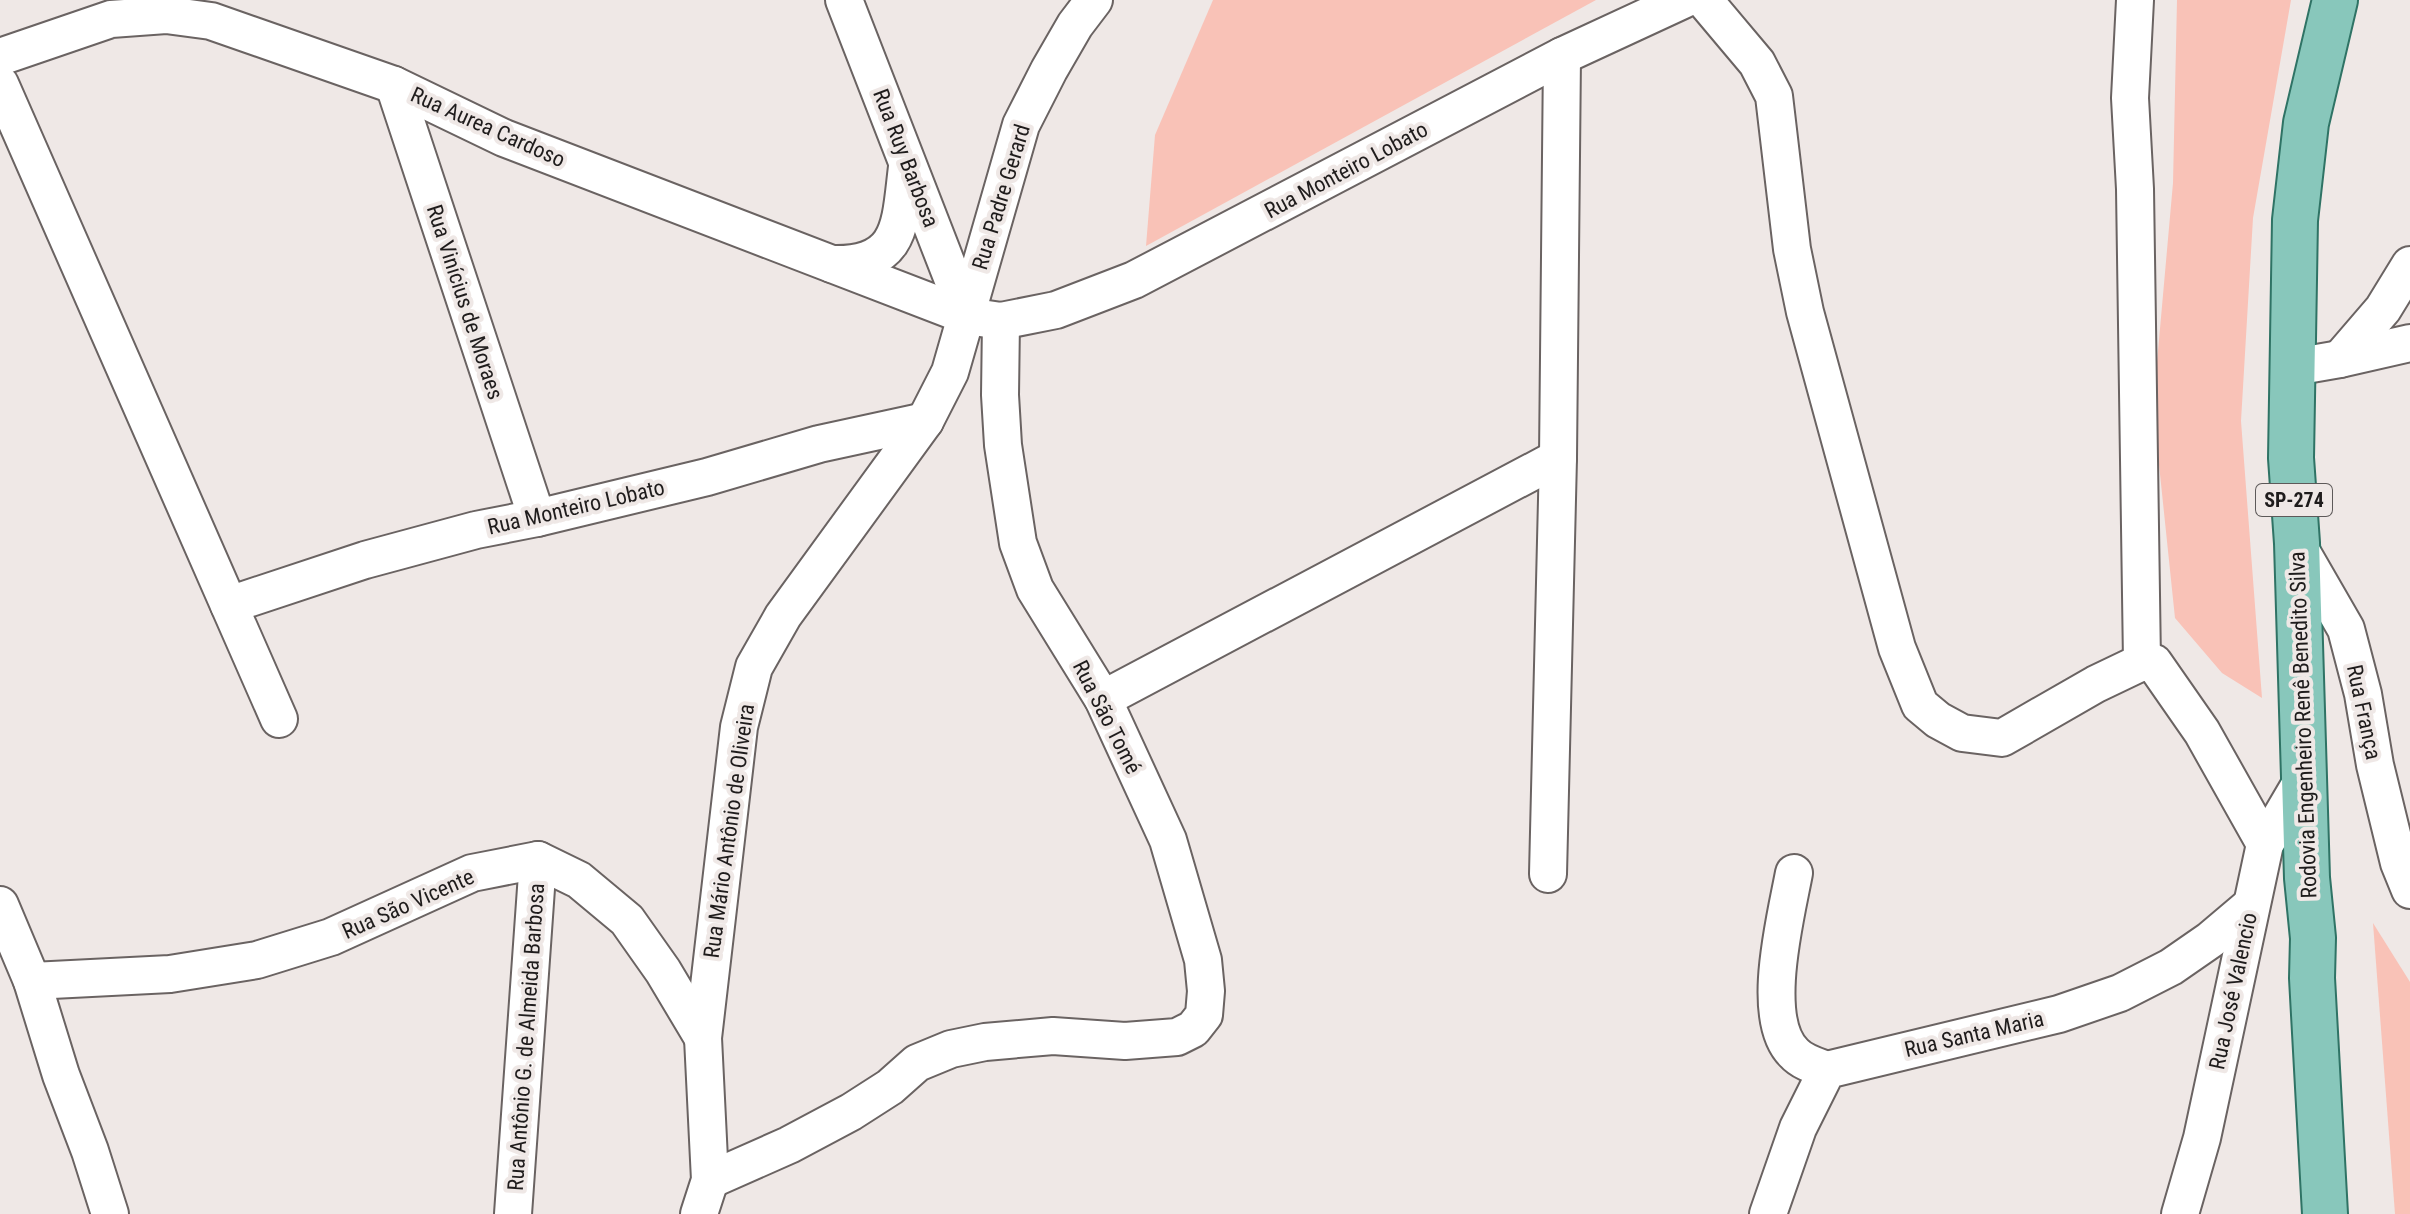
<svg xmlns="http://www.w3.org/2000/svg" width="2410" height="1214" font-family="'Roboto Condensed',sans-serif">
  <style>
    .green { fill: #f9c2b7 }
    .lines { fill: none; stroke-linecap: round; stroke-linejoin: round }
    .minor-casing { stroke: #6a6362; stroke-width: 40 }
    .primary-casing { stroke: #2f7365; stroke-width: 48 }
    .minor { stroke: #fff; stroke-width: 36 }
    .primary { stroke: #88c7bb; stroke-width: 44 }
    .labels { text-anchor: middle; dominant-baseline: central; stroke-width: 8; stroke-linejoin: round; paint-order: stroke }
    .shield { fill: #efe8e6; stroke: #5d5959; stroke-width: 2 }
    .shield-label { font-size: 20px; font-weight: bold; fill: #1f1c1c }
    .street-label { font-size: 22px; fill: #1f1c1c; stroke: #efe8e6 }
  </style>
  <rect width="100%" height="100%" fill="#efe8e6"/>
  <g class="green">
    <path d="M1213 0H1596L1146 246 1155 135Z"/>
    <path d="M2177 0H2291L2253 218 2241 421 2262 698 2222 673 2175 618 2153 407 2173 183Z"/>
    <path d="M2373 923 2410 982V1214H2395Z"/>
  </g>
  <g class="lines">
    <defs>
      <g id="minor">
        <path d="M844 0 967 316"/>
        <path d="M1704 0 1757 63 1774 96 1792 249 1805 312 1897 648 1920 705 1938 720 1962 733 2002 738 2096 684 2142 662 2154 663 2202 732 2265 844"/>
        <path d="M2135 0 2130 98 2135 189 2142 662"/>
        <path d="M0 57 111 19 166 15 211 21 394 85 504 138 967 316 1001 321 1000 395 1003 445 1018 543 1035 589 1103 699 1168 840 1203 960 1206 991 1204 1015 1193 1029 1177 1037 1125 1041 1053 1036 985 1042 951 1049 917 1063 890 1087 851 1112 789 1145 710 1180"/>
        <path d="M0 84 279 719"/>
        <path d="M394 85 537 518"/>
        <path d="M832 264C903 266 900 223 907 167"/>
        <path d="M1001 321 1056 310 1134 280 1562 56 1683 0"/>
        <path d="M2340 359 2383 309 2410 265"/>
        <path d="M2294 367 2340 359 2410 343"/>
        <path d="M2297 544 2346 629 2363 694 2375 765 2399 863 2410 890"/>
        <path d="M229 605 365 560 476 530 537 518 707 477 819 444 925 421"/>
        <path d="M1103 699 1558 458"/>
        <path d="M1794 873C1786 916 1759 1019 1794 1053 1802 1062 1816 1066 1827 1070"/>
        <path d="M1548 874 1558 458 1562 56"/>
        <path d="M0 905 32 981 61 1075 90 1151 110 1214"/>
        <path d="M32 981 170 974 257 960 331 937 472 873 538 860 579 880 627 920 663 971 703 1038"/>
        <path d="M513 1214 538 860"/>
        <path d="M699 1214 710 1180 703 1038 739 727 754 667 783 616 925 421 950 372 1021 125 1049 70 1075 25 1094 0"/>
        <path d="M1768 1214 1798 1128 1827 1070 2059 1014 2120 993 2171 967 2210 940 2249 907"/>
        <path d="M2180 1214 2202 1138 2265 844 2305 776"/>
      </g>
      <path id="primary" d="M2325 1214 2312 978 2313 938 2307 878 2297 543 2291 458 2295 220 2306 123 2335 0"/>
    </defs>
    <use href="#minor" class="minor-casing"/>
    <use href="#primary" class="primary-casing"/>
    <use href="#minor" class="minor"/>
    <use href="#primary" class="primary"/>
  </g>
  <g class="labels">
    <rect class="shield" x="2256" y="484" width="76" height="32" rx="6"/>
    <g class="shield-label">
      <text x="2294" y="500">SP-274</text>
    </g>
    <g class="street-label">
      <text transform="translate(488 127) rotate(24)">Rua Aurea Cardoso</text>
      <text transform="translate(906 158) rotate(69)">Rua Ruy Barbosa</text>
      <text transform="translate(1346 170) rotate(-28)">Rua Monteiro Lobato</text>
      <text transform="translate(1001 197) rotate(-73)">Rua Padre Gerard</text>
      <text transform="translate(465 302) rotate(72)">Rua Vinícius de Moraes</text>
      <text transform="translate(576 507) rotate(-13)">Rua Monteiro Lobato</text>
      <text transform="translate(2364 712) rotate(78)">Rua França</text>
      <text transform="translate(1107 717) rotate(63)">Rua São Tomé</text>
      <text transform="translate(2303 725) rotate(-92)">Rodovia Engenheiro Renê Benedito Silva</text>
      <text transform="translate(729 831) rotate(-82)">Rua Mário Antônio de Oliveira</text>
      <text transform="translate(408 904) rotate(-24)">Rua São Vicente</text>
      <text transform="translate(2233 991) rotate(-78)">Rua José Valencio</text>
      <text transform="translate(1974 1034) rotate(-13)">Rua Santa Maria</text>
      <text transform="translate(526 1037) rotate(-86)">Rua Antônio G. de Almeida Barbosa</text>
    </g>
  </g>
</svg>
